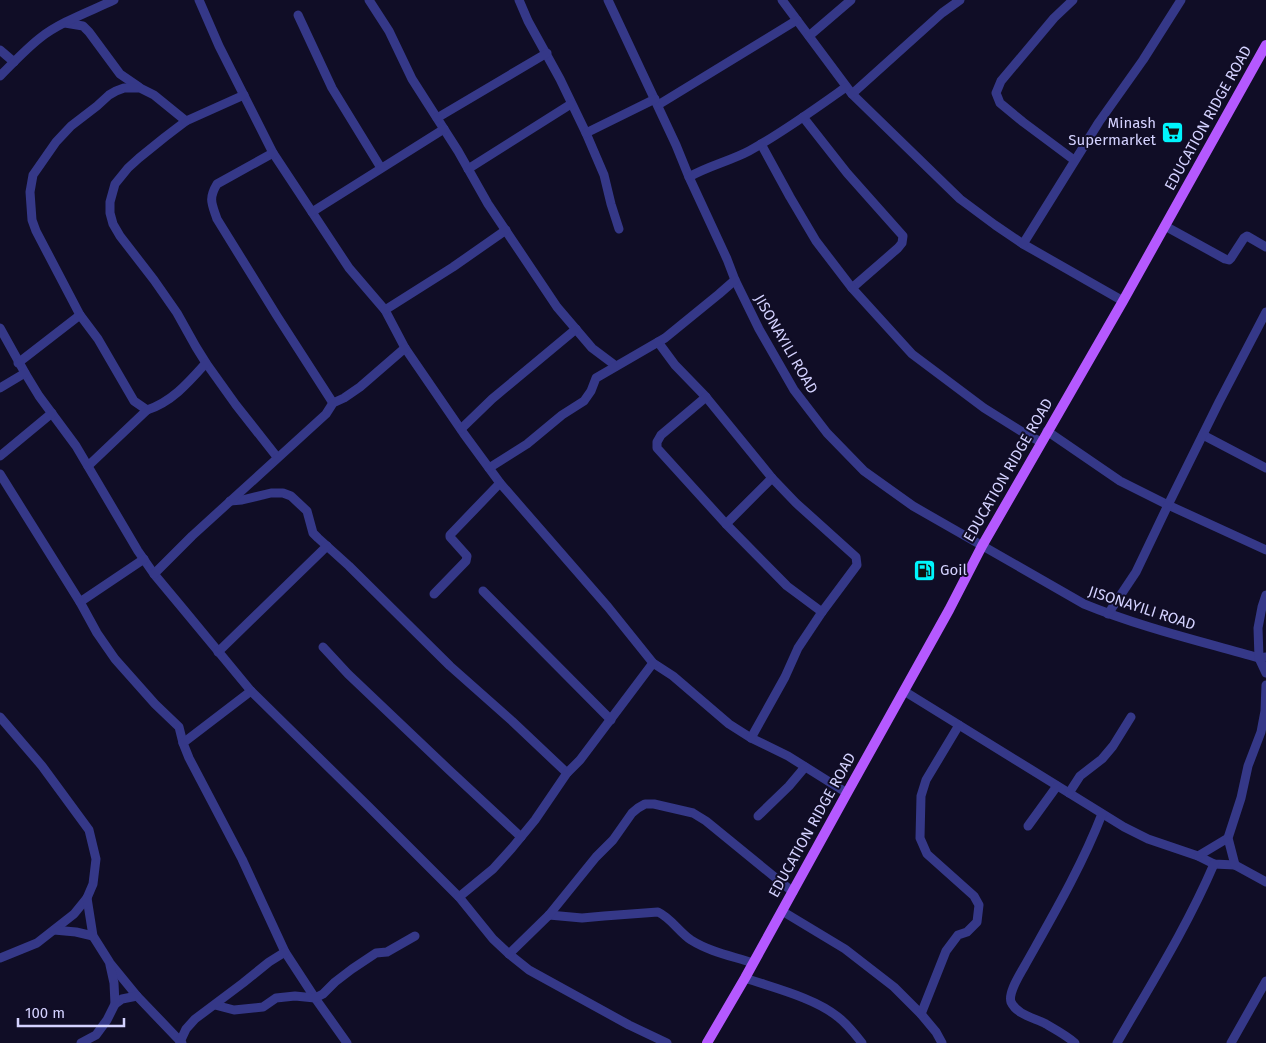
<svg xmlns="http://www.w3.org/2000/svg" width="1266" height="1043" font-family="'Fira Sans',sans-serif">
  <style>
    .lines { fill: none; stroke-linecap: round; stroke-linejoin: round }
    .minor { stroke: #353888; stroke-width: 9 }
    .major { stroke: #b559ff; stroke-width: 10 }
    .labels { text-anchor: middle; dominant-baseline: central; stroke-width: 4; stroke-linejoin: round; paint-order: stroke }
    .street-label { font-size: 15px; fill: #d4d2ff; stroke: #100d26 }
    .poi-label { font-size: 15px; fill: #d4d2ff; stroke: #100d26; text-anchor: end }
  </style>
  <rect width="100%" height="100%" fill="#100d26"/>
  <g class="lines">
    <g class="minor">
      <path d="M199 0 219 46 273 153 349 268 385 310 405 348 464 434 500 483 608 607 653 663 673 676 729 724 751 738 788 756 847 793"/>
      <path d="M369 0 389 31 412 79 458 151 488 204 557 307 592 348 616 366"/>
      <path d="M519 0 528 21 560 79 586 133 604 175 611 204 619 229"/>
      <path d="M608 0 676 145 689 177 727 259 735 280 759 329 794 390 827 433 864 471 913 506 1084 604C1140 627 1200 641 1259 658L1266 657"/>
      <path d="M782 0 852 94 960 199 995 225 1023 244 1123 301"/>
      <path d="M1073 0 1054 18 1001 81 996 93 1000 103 1023 122 1074 160"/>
      <path d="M298 15 332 88 381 168"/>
      <path d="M65 23 83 26 89 32 120 74 139 87"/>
      <path d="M809 36 851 0"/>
      <path d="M0 50 14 62"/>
      <path d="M0 76C13 63 26 49 40 38 60 22 91 11 114 0"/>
      <path d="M852 94 942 13 960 0"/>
      <path d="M244 95 186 121 165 137 139 158 128 168 115 184 110 202V213L113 224 120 236 154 280 177 313 196 347 206 363 236 405 277 457"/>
      <path d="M658 105 797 20"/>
      <path d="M803 117 847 173 903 236 902 243 898 248 852 288"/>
      <path d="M437 118 547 53"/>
      <path d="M186 121 154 95 140 88H124L116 91 109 95 97 106 71 126 56 142 33 175 30 192 32 220 36 231 80 315 98 339 134 401 147 410C172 402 189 382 206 363"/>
      <path d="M586 133 655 99"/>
      <path d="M761 144 790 197 816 241 852 288 912 354 984 408 1024 433 1041 442"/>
      <path d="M273 153 217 184C208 199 212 204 217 219L277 316 333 403"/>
      <path d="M468 169 571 104"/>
      <path d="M689 177C708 166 730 161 749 151 782 133 815 109 846 87"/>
      <path d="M312 212 444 129"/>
      <path d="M1165 226 1225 259 1229 260 1231 258 1244 238 1247 236 1266 247"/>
      <path d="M1023 244 1099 122 1143 60 1181 0"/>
      <path d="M385 310 453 267 506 230"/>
      <path d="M0 328 25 373 39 396 76 446 138 551 154 574 184 610 251 691 369 807 459 897 493 939 509 954 529 970 629 1025 667 1043"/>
      <path d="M658 342 675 365 706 397 772 478 796 503 856 557 857 565 822 612 798 648 785 677 751 738"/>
      <path d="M18 363 80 315"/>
      <path d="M0 388 25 373"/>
      <path d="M706 397 661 435 657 442V448L726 524 787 586 822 612"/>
      <path d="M461 429 492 399 576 329"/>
      <path d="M1047 431 1120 481 1168 505 1266 550"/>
      <path d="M1203 435 1266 468"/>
      <path d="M0 456 52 413"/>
      <path d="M88 466 147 410"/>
      <path d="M489 468 527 444 562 415 584 401 591 391 596 378 665 338 719 294 735 280"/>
      <path d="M0 474 80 602 144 559"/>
      <path d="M230 501 242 500 271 493H283L291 496 307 511 313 533 318 538 349 566 450 666 512 721 567 773"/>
      <path d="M726 524 772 478"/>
      <path d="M154 574 192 536 326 414 333 403 344 398 360 387 405 348"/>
      <path d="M483 591 611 720"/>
      <path d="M434 594 466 561 467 556 450 537V535L500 483"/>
      <path d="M1266 595 1262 607 1258 628 1259 658 1266 673"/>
      <path d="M80 602 97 633 115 659 155 704 179 727 183 743"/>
      <path d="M1108 614 1136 572 1168 505 1219 402 1266 312"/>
      <path d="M323 647 348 674 448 769 521 837"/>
      <path d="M218 652 327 546"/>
      <path d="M251 691 183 743 189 758 242 859 285 952 315 998 347 1043"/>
      <path d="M904 691 1124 827 1148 839 1198 856 1214 864 1235 865 1266 882"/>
      <path d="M0 717 42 766 89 830 96 859 93 884 87 898 74 914 37 943 0 958"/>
      <path d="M1069 793 1080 776 1102 759 1113 746 1131 717"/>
      <path d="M758 816 789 786 805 767"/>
      <path d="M1028 826 1057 786"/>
      <path d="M1198 856 1228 838"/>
      <path d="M1235 865 1228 838 1241 798 1248 766 1261 732 1265 711 1266 685"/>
      <path d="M459 897 493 869 512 848 535 820 567 773 580 760 653 663"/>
      <path d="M87 898 93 936 110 963 137 996 182 1043"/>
      <path d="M782 911 845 949 894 987 921 1014 936 1032 942 1043"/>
      <path d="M549 915 582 918 604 916 658 912C671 918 679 932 691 940 710 952 732 956 753 963"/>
      <path d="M54 930 76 932 93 936"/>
      <path d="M509 954 549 915 596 857 613 840 632 813 638 808 645 804H654L693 813 706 821 793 892"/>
      <path d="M745 978C774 988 815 998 838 1017 847 1024 855 1034 862 1043"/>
      <path d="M115 1004 122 999 137 996"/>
      <path d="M215 1005 234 1010 263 1007 276 998 295 996 315 998 323 994 335 982 352 969 376 953 387 952 415 936"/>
      <path d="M921 1014 946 951 958 935 967 932 977 922 979 905 974 896 927 854 920 838 921 796 926 780 959 725"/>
      <path d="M180 1042 186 1029 195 1019 243 983 269 962 285 952"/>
      <path d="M81 1043 96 1035 107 1020 115 1004 114 983 110 965"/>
      <path d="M1075 1043C1066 1035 1056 1030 1046 1024 1035 1018 1017 1015 1011 1002 1008 993 1019 976 1024 967 1052 917 1081 868 1102 814"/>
      <path d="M1117 1043C1151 984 1187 927 1214 864"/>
      <path d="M1231 1043 1266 981"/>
    </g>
    <path class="major" d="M707 1043 745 978 847 793 949 610 982 546 1123 301 1266 45"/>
  </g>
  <defs>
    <symbol id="supermarket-square" viewBox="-11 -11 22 22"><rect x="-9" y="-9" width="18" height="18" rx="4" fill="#00f5fd" stroke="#100d26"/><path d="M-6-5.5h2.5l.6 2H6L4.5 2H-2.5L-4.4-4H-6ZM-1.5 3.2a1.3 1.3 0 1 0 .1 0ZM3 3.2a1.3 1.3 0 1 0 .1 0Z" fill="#111"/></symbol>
    <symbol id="fuel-square" viewBox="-11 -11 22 22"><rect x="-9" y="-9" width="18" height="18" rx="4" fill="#00f5fd" stroke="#100d26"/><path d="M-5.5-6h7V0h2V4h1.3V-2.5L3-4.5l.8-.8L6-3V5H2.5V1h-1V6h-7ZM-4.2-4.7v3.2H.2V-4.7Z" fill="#111"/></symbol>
  </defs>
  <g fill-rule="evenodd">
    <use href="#supermarket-square" x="1160" y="120" width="25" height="25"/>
    <use href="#fuel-square" x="912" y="558" width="25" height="25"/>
  </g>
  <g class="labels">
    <g class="street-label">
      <text transform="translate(1208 118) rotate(-61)">EDUCATION RIDGE ROAD</text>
      <text transform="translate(786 344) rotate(60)">JISONAYILI ROAD</text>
      <text transform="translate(1008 470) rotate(-60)">EDUCATION RIDGE ROAD</text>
      <text transform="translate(1142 608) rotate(18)">JISONAYILI ROAD</text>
      <text transform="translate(812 825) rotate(-61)">EDUCATION RIDGE ROAD</text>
    </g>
    <g class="poi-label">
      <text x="1156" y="123">Minash<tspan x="1156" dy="17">Supermarket</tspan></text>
      <text x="940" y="570" text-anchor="start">Goil</text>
    </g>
  </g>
  <path d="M18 1018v8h106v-8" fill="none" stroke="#d4d2ff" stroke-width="2.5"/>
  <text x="25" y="1018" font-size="15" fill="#d4d2ff" stroke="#100d26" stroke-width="4" paint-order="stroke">100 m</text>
</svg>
